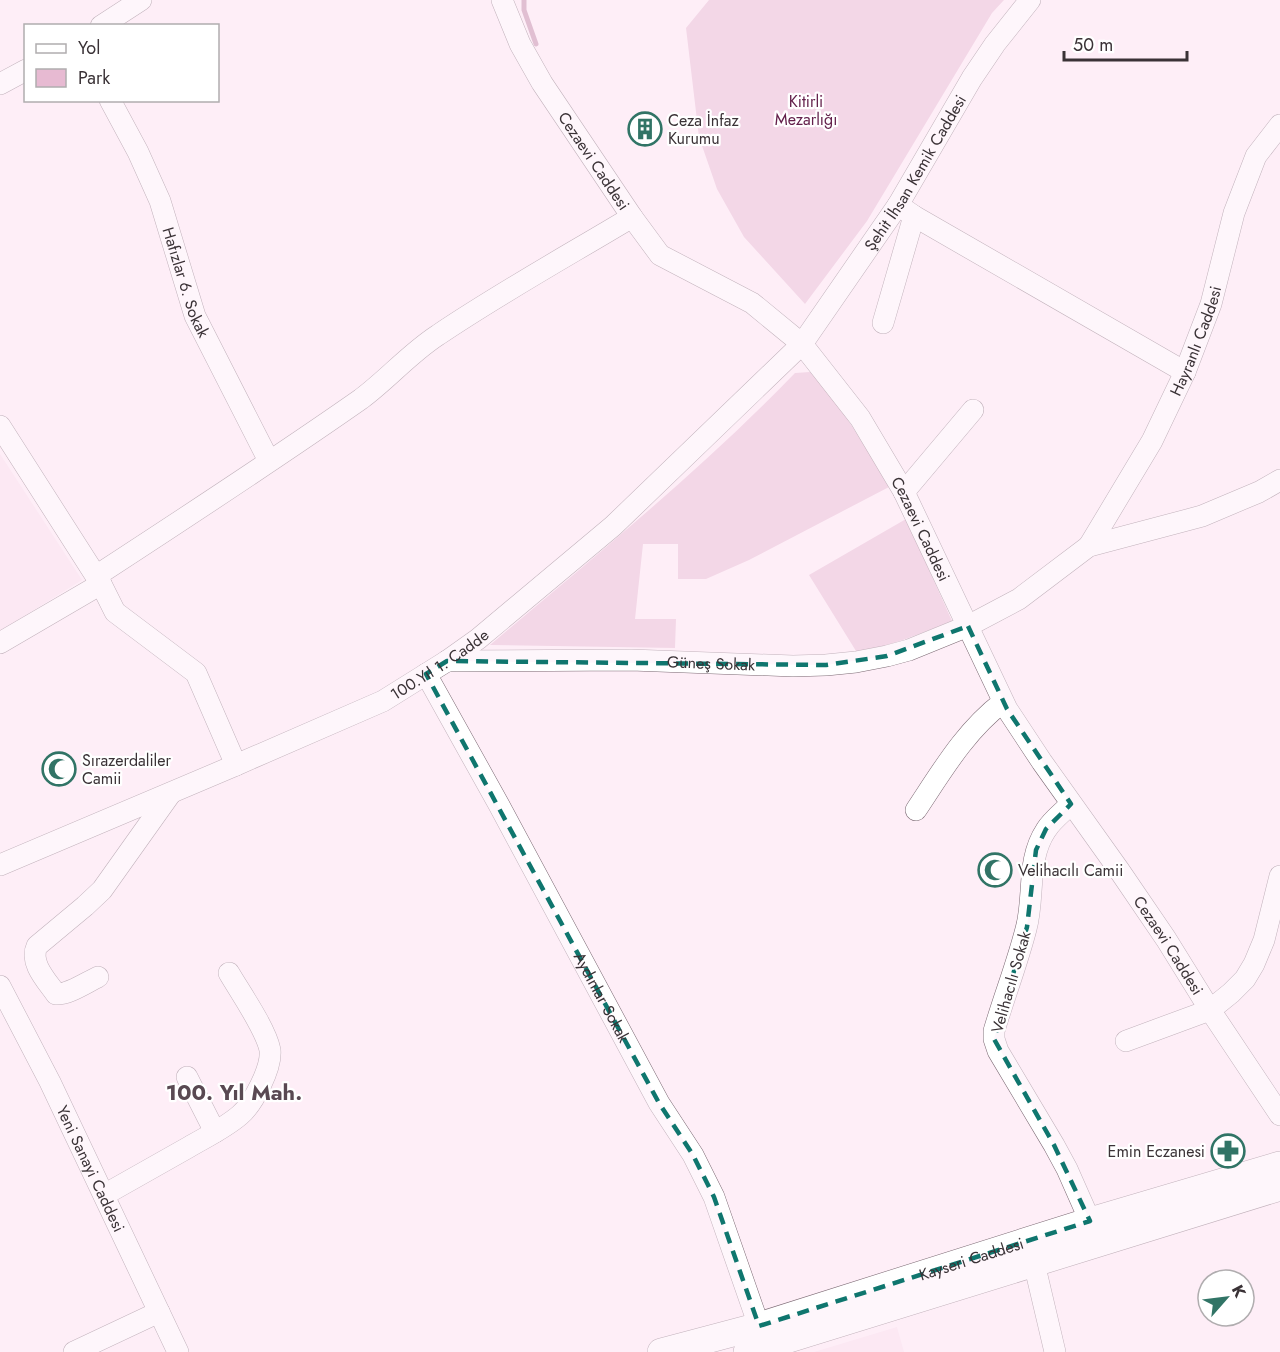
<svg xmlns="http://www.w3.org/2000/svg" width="1280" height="1352" font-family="Jost,sans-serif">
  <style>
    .built { fill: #fadfed }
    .green { fill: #e7bad2 }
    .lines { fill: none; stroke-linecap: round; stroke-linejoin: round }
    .stream { stroke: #be86a5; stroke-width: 5 }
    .minor-casing { stroke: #7b6973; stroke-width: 22 }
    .major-casing { stroke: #7b6973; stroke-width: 28 }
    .minor { stroke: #fff; stroke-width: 21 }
    .major { stroke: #fff; stroke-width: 27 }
    .marked { fill: none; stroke: #0f766e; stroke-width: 4.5; stroke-dasharray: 12 8; stroke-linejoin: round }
    .labels { text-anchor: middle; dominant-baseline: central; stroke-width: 4.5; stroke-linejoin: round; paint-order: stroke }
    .park-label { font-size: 16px; fill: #63204b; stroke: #fff }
    .poi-label { font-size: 16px; fill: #3a3236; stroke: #fff; text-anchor: start }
    .street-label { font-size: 16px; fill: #3a3236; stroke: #fff }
    .district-label { font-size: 22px; font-weight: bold; fill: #594952; stroke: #fff }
  </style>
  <rect width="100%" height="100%" fill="#feeef7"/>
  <g class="built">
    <path d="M0 454 82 580 0 631Z"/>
    <path d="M897 1327 904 1352H814Z"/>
  </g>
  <g class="green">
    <path d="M709 0H1004L992 13 867 221 805 304 744 237 717 189 699 137 686 28Z"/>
    <path d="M810 372C823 382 833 397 842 411 859 436 874 462 889 487L749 560 706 579H678V544H643L635 619H676L675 648 490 645C594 557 700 471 795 373Z"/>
    <path d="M906 519 952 621C924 632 885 649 856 651L809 575Z"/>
  </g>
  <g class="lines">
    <path class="stream" d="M524 0V10L536 44"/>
    <defs>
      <g id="minor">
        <path id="s1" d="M502 0 520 44 542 83 632 217 660 255 752 303 802 344 860 418 904 492 1007 709 1042 762 1119 870 1166 939 1210 1010 1280 1115"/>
        <path d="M101 26 141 0"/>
        <path d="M0 84 26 70"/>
        <path id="s2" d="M110 100 138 152 160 201 195 316 269 461"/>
        <path d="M898 205 914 216 1185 372"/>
        <path d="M883 323 914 216"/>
        <path d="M0 426 101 584 115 612 196 673 236 765"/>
        <path d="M904 492 973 410"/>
        <path id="s3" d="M1089 546 1152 441 1185 372 1211 304 1234 213 1256 156 1280 125"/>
        <path d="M96 576C185 518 274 460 361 399 388 379 410 353 438 335 500 293 567 256 632 217"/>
        <path d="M0 643 101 584"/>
        <path id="s4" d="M447 661 631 660 793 666 826 665 856 662 887 656 909 650 968 626 1019 599 1089 546 1202 516 1259 492 1280 480"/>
        <path id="s5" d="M426 674 499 805 659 1103 693 1155 714 1197 759 1326"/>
        <path d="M1071 804C1063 812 1052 820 1046 830 1026 860 1035 897 1026 929 1017 964 1004 997 994 1031V1039L998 1051 1054 1145 1067 1169 1090 1221"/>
        <path d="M916 810C942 771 965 731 1003 702"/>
        <path id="s6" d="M0 865 236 765 383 701 447 661 478 639 613 526 802 344 898 205 972 78 995 44 1030 0"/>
        <path d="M98 977C87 982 68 995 56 994 47 981 29 963 37 946L85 906 102 890 171 793"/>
        <path id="s7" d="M0 986 50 1082 178 1352"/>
        <path d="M1126 1041 1210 1010 1231 993 1245 979 1254 964 1264 940 1280 876"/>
        <path d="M187 1077 215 1132"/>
        <path d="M104 1195C132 1179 161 1163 189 1147 206 1137 225 1128 240 1115 253 1104 272 1068 270 1050 266 1029 240 992 229 973"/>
        <path d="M1034 1263 1055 1352"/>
        <path d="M74 1352 159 1312"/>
      </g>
      <g id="major">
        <path id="s8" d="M661 1352 759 1326 1090 1221 1280 1165"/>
        <path d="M747 1352 1280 1187"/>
      </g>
    </defs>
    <use href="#minor" class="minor-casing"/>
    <use href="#major" class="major-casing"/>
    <use href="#minor" class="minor"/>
    <use href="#major" class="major"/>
  </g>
  <path d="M0 0H1280V1352H0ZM968 626 1007 709 1071 804 1046 829 1036 850 1027 927 994 1039 1054 1145 1090 1221 759 1326 714 1197 693 1155 659 1103 426 674 447 661 826 665 887 656Z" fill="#feeef7" fill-opacity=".55" fill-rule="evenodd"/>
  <path class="marked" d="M968 626 1007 709 1071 804 1046 829 1036 850 1027 927 994 1039 1054 1145 1090 1221 759 1326 714 1197 693 1155 659 1103 426 674 447 661 826 665 887 656Z"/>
  <defs>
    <symbol id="building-ring" viewBox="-11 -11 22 22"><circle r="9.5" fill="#fff" stroke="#317466" stroke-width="1.5"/><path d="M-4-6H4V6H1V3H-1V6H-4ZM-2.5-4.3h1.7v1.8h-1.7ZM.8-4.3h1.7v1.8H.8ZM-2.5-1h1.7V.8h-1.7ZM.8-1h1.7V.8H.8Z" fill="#317466"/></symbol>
    <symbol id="mosque-ring" viewBox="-11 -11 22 22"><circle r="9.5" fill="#fff" stroke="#317466" stroke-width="1.5"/><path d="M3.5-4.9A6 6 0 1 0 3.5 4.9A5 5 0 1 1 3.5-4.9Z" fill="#317466"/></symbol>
    <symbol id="pharmacy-ring" viewBox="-11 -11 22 22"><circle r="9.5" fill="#fff" stroke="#317466" stroke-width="1.5"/><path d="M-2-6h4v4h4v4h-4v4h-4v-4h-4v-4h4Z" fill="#317466"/></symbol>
  </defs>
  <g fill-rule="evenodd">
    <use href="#building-ring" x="626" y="110" width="38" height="38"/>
    <use href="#mosque-ring" x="40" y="750" width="38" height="38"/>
    <use href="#mosque-ring" x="976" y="851" width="38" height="38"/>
    <use href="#pharmacy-ring" x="1209" y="1132" width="38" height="38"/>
  </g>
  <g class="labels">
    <g class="park-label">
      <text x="806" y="101">Kitirli<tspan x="806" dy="18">Mezarlığı</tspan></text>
    </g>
    <g class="poi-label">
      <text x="668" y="120">Ceza İnfaz<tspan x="668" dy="18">Kurumu</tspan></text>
      <text x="82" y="760">Sırazerdaliler<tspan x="82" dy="18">Camii</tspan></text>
      <text x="1018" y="870">Velihacılı Camii</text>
      <text x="1205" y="1151" text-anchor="end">Emin Eczanesi</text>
    </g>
    <g class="street-label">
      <text stroke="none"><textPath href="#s1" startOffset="186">Cezaevi Caddesi</textPath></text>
      <text stroke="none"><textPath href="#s6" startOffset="1174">Şehit İhsan Kemik Caddesi</textPath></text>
      <text stroke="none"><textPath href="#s2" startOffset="198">Hafızlar 6. Sokak</textPath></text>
      <text stroke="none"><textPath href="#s3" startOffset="232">Hayranlı Caddesi</textPath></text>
      <text stroke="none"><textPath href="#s1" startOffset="690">Cezaevi Caddesi</textPath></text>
      <text stroke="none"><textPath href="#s6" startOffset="484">100.Yıl 1. Cadde</textPath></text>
      <text stroke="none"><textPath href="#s4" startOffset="264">Güneş Sokak</textPath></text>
      <text stroke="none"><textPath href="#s1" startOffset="1176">Cezaevi Caddesi</textPath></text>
      <text transform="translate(1011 982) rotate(-74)">Velihacılı Sokak</text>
      <text stroke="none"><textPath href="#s5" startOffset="368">Aydınlar Sokak</textPath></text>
      <text stroke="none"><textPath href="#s7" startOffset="204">Yeni Sanayi Caddesi</textPath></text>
      <text stroke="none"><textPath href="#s8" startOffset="324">Kayseri Caddesi</textPath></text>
    </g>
    <g class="district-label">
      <text x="234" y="1092">100. Yıl Mah.</text>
    </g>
  </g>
  <rect x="24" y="24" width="195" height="78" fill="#ffffff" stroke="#b0adaf" stroke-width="1.5"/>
  <rect x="36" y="44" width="30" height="9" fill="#ffffff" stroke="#b0adaf" stroke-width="1.5"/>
  <text x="78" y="54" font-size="18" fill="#3a3236">Yol</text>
  <rect x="36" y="69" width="30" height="18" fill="#e7bad2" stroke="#b0adaf" stroke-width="1.5"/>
  <text x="78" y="84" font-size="18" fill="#3a3236">Park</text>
  <g transform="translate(1226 1298) rotate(62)"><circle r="28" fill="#ffffff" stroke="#b0adaf" stroke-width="1.5"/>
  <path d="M0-4.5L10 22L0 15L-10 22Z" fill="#317466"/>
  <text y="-9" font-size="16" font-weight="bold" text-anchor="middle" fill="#3a3236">K</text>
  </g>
  <path d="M1064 51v9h123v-9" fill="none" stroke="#3a3236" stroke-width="3"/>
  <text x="1073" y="51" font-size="18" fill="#3a3236" stroke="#ffffff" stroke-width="4.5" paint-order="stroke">50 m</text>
</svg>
